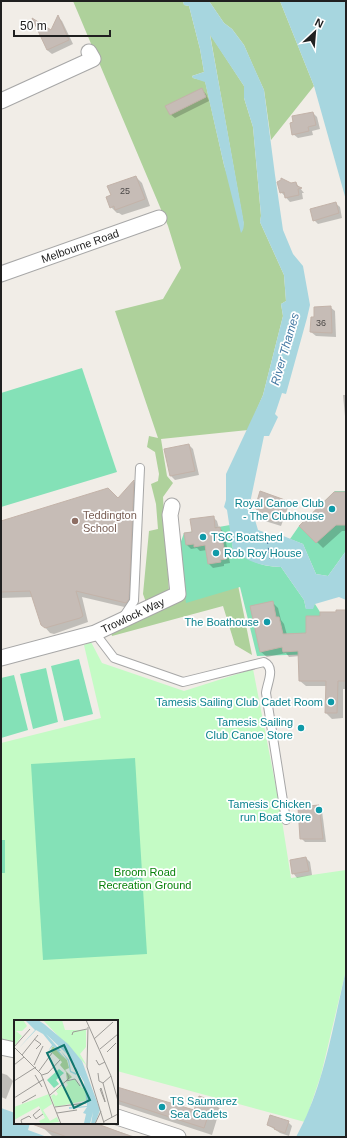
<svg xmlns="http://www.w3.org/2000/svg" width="347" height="1138" font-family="Arial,sans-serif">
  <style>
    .forest { fill: #aed19b }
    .park { fill: #c4fbc5 }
    .pitch { fill: #84e1b7 }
    .water { fill: #a7d6df }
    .shadow { fill: #0003 }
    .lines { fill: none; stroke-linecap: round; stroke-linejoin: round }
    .ferry { stroke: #4479a3; stroke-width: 1; stroke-dasharray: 5 4; stroke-linecap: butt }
    .building { fill: #c6bcb6; stroke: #c3b3a9 }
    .lane-casing { stroke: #a7a7a7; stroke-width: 10 }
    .street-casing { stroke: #a7a7a7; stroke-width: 17 }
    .lane { stroke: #fff; stroke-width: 8 }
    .street { stroke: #fff; stroke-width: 15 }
    .culture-dot { fill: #0f9aa8; stroke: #fff; stroke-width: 1.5 }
    .education-dot { fill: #8d6e63; stroke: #fff; stroke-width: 1.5 }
    .labels { text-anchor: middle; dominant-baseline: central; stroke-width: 3.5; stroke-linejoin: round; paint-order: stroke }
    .number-label { font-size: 9px; fill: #4a4746 }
    .street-label { font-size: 11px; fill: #202020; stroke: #fff }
    .culture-label { font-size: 11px; fill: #0d838f; stroke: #fff; text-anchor: end }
    .education-label { font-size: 11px; fill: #785e54; stroke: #fff; text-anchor: start }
    .park-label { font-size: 11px; fill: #0a830c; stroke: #fff }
    .water-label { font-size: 12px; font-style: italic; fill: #4479a3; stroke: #fff }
    .inset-road { fill: none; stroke: #9d9b97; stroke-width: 1 }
    .view { fill: #0f766e; fill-opacity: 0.15; stroke: #0f766e; stroke-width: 2 }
    .inset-edge { fill: none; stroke: #202020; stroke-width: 2 }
  </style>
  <rect width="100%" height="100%" fill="#f1ede7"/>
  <g class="forest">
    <path d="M73 1H183L184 5 189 6 200 49 204 72 192 76 193 78 205 81 224 165 244 226 210 34 244 86V98L253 127 261 216 260 222 284 275 286 301 281 304 283 316 263 395 248 430 161 439 167 476 173 483 163 497 169 591 147 605 143 594 149 531 158 529 156 504 151 484 158 481 159 474 155 452 147 447 149 436 158 438 115 311 163 299 181 268 168 226Z"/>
    <path d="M209 1H280L314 86 271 140 264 90 254 68 244 45 232 29 224 23Z"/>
    <path d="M238 585 252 655 235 645 223 606 112 636 110 630 182 595Z"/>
  </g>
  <path class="park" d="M91 642 102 663 184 691 253 669 280 808 291 878 346 870V970L321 1075 305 1122 117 1071V1021H15V1043L1 1039V743L101 718 84 645Z"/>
  <g class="pitch">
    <path d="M82 368 117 472 1 507V393Z"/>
    <path d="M335 491H346V551L328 576 316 574 303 544 290 539 299 526Z"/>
    <path d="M230 525 233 550C251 560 259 567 281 567L304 600 306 609 315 604 320 612 321 646 316 654 257 656 240 587 186 603 179 547 184 533Z"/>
    <path d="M79 659 93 714 64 721 51 666Z"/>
    <path d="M46 668 58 722 33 729 20 674Z"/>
    <path d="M14 675 28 730 1 738V678Z"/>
    <path d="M135 758 147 954 43 960 31 764Z"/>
    <rect x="1" y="840" width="4" height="33"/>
  </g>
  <g class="water">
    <path d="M183 1H209L224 23 232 29 244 45 264 90 275 175 283 230 293 254 303 266 310 305 307 318 286 394 282 393 275 414 278 417 269 436H264L250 503 258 530 272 535H281L303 544 316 574 328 576 346 551V590L345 592 346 593V600L339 597 315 604 313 609H306L304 600 281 567C261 566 248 562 233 550L227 510 224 507 226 500V474L263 395 283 316 281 304 286 301 284 275 260 222 261 215 253 127 244 98V86L210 35 242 212C243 219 246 227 241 233L224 165 205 82 193 78 192 76 204 72 200 49 189 6 184 5Z"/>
    <path d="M280 1H346V200L314 86Z"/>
    <path d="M346 970V1137H296C324 1087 333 1025 346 970Z"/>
    <path d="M1 1108 15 1113V1123H30L28 1130 47 1137H1Z"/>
  </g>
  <g class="shadow">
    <path d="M58 17 62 21 73 44 52 54 47 50 52 31Z"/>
    <path d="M201 89 206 94 209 101 175 118 170 114Z"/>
    <path d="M313 113 317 117 320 129 312 131 313 135 298 138 293 134Z"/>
    <path d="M136 177 142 183 150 206 122 215 119 213H117L111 207 112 196Z"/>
    <path d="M296 183 304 193H302L303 199 290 202 281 192Z"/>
    <path d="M335 203 340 207 342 218 318 224 314 220Z"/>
    <path d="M330 307 335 311 336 337 316 336 311 332 315 318Z"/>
    <path d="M343 395H346V417L345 416Z"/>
    <path d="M189 445 193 449 199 475 175 480 171 476Z"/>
    <path d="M346 475V531H342L323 548 301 526 345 493Z"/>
    <path d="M134 482 140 487 133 609 82 597 88 622 54 634 50 633 44 626 33 597 1 598V522L118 500Z"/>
    <path d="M284 500 289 505 281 526 265 521 257 513Z"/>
    <path d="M213 517 217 521 219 528 224 532 230 563 224 564V566L213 568 209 564 207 550 200 551 197 548 191 549 187 545 194 533Z"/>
    <path d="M272 602 278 608 281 620 284 624 287 635 307 634 321 617 346 611V689H343V718L332 719 326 713 327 686H306L300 681V656L289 657 286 653 267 657 261 652Z"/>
    <path d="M318 807 322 811 326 842H305L301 838Z"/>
    <path d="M306 858 310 862 312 875 297 878 293 873Z"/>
    <path d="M1 1073 7 1075 13 1081 6 1099 1 1097Z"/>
    <path d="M117 1088 195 1112 212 1101 220 1109 212 1135 117 1104Z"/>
    <path d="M288 1122 292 1126 289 1136 280 1133 268 1125Z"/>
    <path d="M38 1123H92L136 1137H53Z"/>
  </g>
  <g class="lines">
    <path class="ferry" d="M267 539 270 559"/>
  </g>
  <g class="building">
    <path d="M58 15 69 40 47 50 32 18 51 30Z"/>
    <path d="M202 88 206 97 170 115 165 106Z"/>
    <path d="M313 112 316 125 308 127 309 131 292 135 290 123 293 122 292 116Z"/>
    <path d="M136 176 145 199 115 210 114 206 110 208 106 197 111 195 107 186Z"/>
    <path d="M281 178 291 183 296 182 297 186 302 188 298 189 299 195 285 198 284 192 280 193 277 182 281 180Z"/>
    <path d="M336 202 339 213 313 221 310 209Z"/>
    <path d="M331 306 332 333 310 332 311 317H314V307Z"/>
    <path d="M189 444 195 471 170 476 164 449Z"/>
    <path d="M134 480 129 599 126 603 76 591 83 616 80 618 45 628 41 625 30 591 1 592V521L108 488 118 498Z"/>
    <path d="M260 491 285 500 277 522 260 517V515L256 513 257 509 255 508Z"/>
    <path d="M334 492H346V525H336L316 543 299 526Z"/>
    <path d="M214 516 215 528 220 527 226 559 220 560 221 562 208 564 205 545 194 547V544L186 545 184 533 192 532 190 519Z"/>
    <path d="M273 601 276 617H279L283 634 306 633V616H320V612H336V610H346V681H338L337 713H325L326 681H299L298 651 283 652 282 647 260 652 250 606Z"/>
    <path d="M319 805 323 839H300L298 807Z"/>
    <path d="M306 857 309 871 292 874 290 860Z"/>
    <path d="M117 1087 194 1110 199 1096 213 1101 204 1128 117 1100Z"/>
    <path d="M270 1115 289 1121 285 1133 274 1129 275 1128 267 1125Z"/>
    <path d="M32 1123H95L130 1136V1137H67L32 1124Z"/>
  </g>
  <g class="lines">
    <defs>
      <g id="lane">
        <path d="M124 616 134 601 140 468"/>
        <path d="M95 633 114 658 183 682 264 662C276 668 267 683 266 693L286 820"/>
      </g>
      <g id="street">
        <path d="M1 101 93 59 89 52"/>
        <path id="s1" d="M1 274 159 218"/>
        <path id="s2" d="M1 658 95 633 178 594 170 515 172 506"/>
        <path d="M1 1047 15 1050"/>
        <path d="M117 1117 178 1137"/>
      </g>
    </defs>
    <use href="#lane" class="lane-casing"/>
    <use href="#street" class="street-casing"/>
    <use href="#lane" class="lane"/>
    <use href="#street" class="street"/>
  </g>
  <g class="culture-dot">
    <circle cx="332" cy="509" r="4"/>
    <circle cx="203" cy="537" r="4"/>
    <circle cx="216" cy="553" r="4"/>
    <circle cx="267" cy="622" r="4"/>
    <circle cx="331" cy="702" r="4"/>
    <circle cx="301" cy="728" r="4"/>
    <circle cx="319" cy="810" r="4"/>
    <circle cx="162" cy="1107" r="4"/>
  </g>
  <circle class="education-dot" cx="75" cy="521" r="4"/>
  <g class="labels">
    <g class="number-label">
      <text x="125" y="191">25</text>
      <text x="321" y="323">36</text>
    </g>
    <g class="street-label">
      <text stroke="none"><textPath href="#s1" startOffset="84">Melbourne Road</textPath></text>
      <text stroke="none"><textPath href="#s2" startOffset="139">Trowlock Way</textPath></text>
    </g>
    <g class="culture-label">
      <text x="324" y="503">Royal Canoe Club<tspan x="324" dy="13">- The Clubhouse</tspan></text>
      <text x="211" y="537" text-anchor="start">TSC Boatshed</text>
      <text x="224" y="553" text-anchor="start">Rob Roy House</text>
      <text x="259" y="622">The Boathouse</text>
      <text x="323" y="702">Tamesis Sailing Club Cadet Room</text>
      <text x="293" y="722">Tamesis Sailing<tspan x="293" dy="13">Club Canoe Store</tspan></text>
      <text x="311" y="804">Tamesis Chicken<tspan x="311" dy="13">run Boat Store</tspan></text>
      <text x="170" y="1101" text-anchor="start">TS Saumarez<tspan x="170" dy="13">Sea Cadets</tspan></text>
    </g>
    <g class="education-label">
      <text x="83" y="515">Teddington<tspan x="83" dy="13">School</tspan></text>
    </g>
    <g class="park-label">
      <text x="145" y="872">Broom Road<tspan x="145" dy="13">Recreation Ground</tspan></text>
    </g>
    <g class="water-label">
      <text transform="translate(285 349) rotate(-74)">River Thames</text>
    </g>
  </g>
  <g transform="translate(14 1020)">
    <rect width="104" height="104" fill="#f1ede7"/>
    <path d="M39 26 53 40 55 48 51 50 60 59 58 57 53 61 52 52 46 45 48 42 36 31Z" fill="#aed19b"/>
    <path d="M0 0H9L13 6 8 11H2L8 16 1 25ZM29 0H48L51 10H72V27L66 34 73 46ZM61 59 68 68 71 67 74 80 41 87 37 76 40 74 42 76 44 74 42 71 47 66 50 69 54 65 52 62ZM35 74 38 84 29 90 36 101 43 97 45 102 27 104 25 101 31 98 25 86 0 100V87Z" fill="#c4fbc5"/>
    <path d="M45 49 50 53 42 60 45 64 40 68 33 60Z" fill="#84e1b7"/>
    <path d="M11 0H24L30 4 54 24 68 41 86 90 81 104H77L79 92 76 104 70 103 72 94 69 93 73 87 55 89V87L73 86 70 62 64 52 62 55 56 52 54 41 47 31H45L50 39 39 26 34 31 38 25 29 14 22 10 4 29 21 10ZM32 14 54 35 62 47V53L57 51 55 40Z" fill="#a7d6df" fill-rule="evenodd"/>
    <path class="inset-road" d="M72 0 97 56 104 81M74 7 73 47 90 103M58 15 59 12 73 9M20 19 27 24 22 29M80 19 99 2M0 27 27 54 47 104M0 27 16 9M86 29 104 14M93 32 102 23M8 35 24 15M82 40 85 45 91 42M0 45 10 37M20 45 29 26M25 51 38 33M84 53 85 61 89 63M21 55 28 67M28 55 34 53 46 40M97 56 89 63 98 97M0 61 22 47M52 61 61 59 66 66M87 68 91 81V82L86 69ZM36 75 52 61 55 58 53 53M0 78 30 59M8 83 22 75M41 87 72 83M26 89 19 95 22 99 29 94M43 93 63 90M89 102 104 94M8 104 7 100 15 96 17 98M81 104 87 91"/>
    <path class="view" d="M50 25 76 80 60 88 33 33Z"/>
    <rect width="104" height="104" class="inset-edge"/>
  </g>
  <rect width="347" height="1138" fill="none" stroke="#202020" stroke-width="4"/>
  <g transform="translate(315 32) rotate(26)" stroke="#ffffff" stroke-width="3" paint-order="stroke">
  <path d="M0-3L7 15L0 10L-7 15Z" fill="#202020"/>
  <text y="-6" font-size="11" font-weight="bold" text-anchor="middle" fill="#202020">N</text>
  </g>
  <path d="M14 30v6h96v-6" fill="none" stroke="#202020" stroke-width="2"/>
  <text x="20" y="30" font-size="12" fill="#202020" stroke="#ffffff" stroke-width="3" paint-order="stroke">50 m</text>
</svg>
